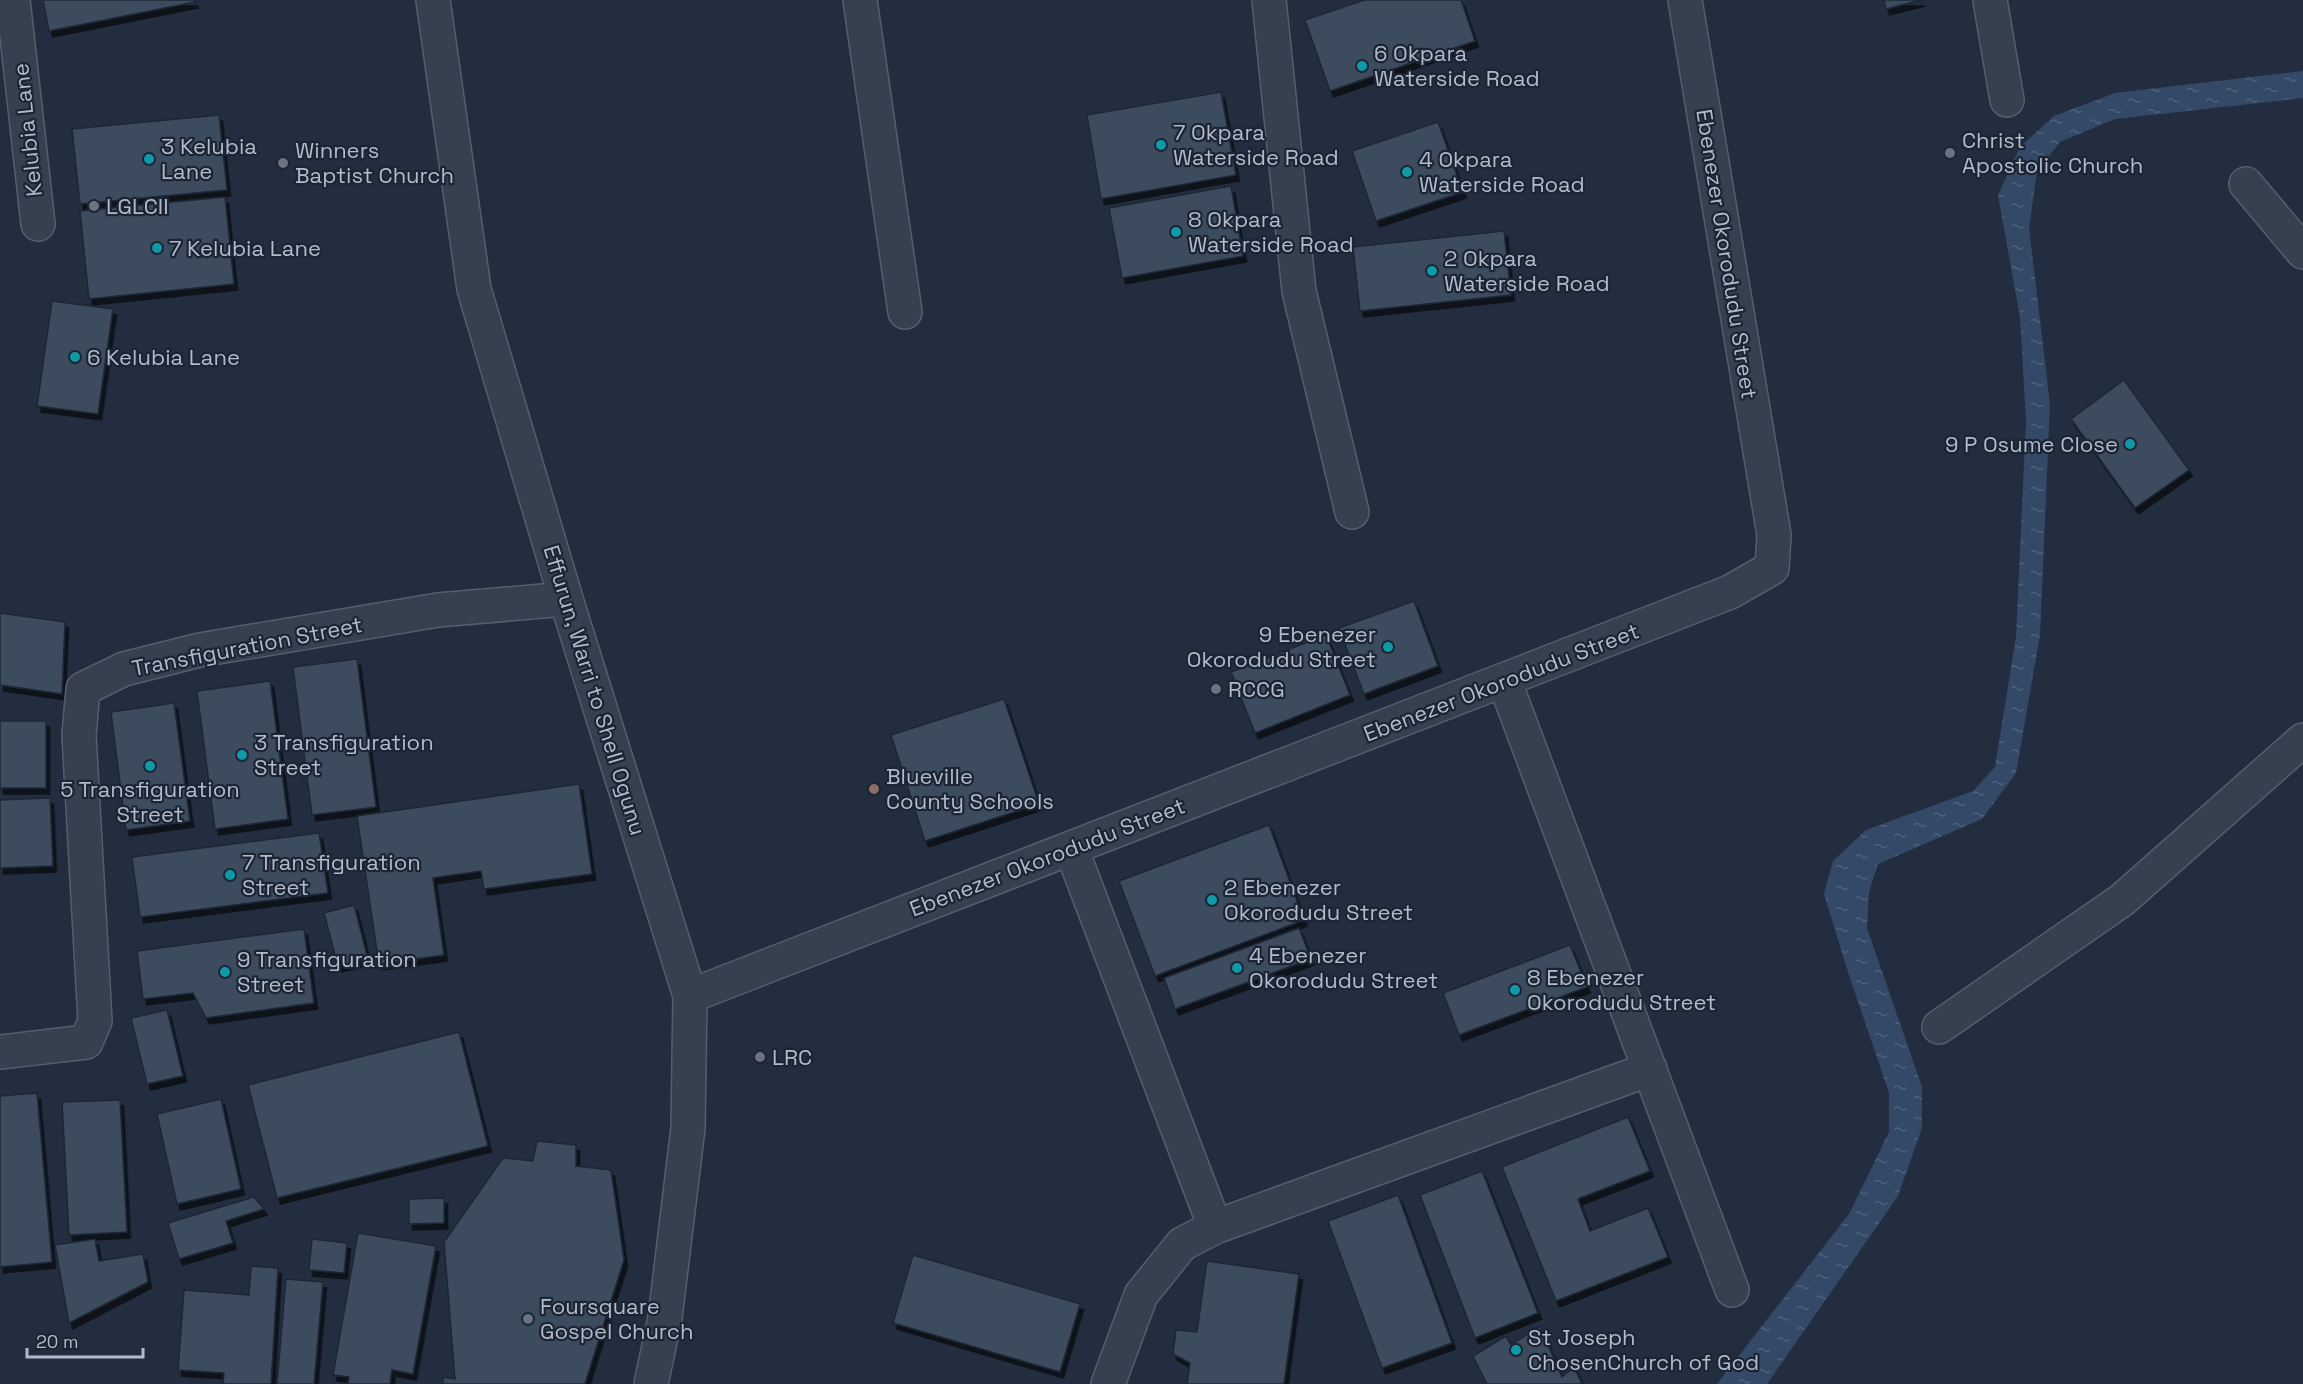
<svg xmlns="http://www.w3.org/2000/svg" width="2303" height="1384" font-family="'Space Grotesk',sans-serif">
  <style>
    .water { fill: url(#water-ripples) }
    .building { fill: #3e4c5f; stroke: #1d2736; stroke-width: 1.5; filter: url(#shadow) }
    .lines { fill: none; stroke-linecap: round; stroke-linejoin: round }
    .minor-casing { stroke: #545e6d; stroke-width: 36 }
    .minor { stroke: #36404f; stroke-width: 33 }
    .culture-dot { fill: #0f9aa8; stroke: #1b2534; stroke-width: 2 }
    .worship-dot { fill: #6b7280; stroke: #1b2534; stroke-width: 2 }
    .education-dot { fill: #8d6e63; stroke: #1b2534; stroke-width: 2 }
    .labels { text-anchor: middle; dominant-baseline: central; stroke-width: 4.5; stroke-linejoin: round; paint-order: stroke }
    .poi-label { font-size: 22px; fill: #b2bbca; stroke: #1b2534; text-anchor: start }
    .street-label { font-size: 22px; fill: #b2bbca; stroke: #1b2534 }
  </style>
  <defs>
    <pattern id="water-ripples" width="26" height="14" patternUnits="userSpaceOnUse" patternTransform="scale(1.5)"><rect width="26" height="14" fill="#344968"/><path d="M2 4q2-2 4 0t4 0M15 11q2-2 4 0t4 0" fill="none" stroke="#4f617c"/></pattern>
    <filter id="shadow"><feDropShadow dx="3.5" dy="6" stdDeviation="0" flood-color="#0009"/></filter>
  </defs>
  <rect width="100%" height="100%" fill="#222e3f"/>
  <path class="water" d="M2303 71V98L2115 119 2060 142 2037 171 2029 228 2050 404 2040 635 2016 773 1982 819 1878 864 1869 892 1867 928 1922 1087V1128L1898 1196 1767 1384H1717L1849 1214 1889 1132V1093L1847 969 1824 894 1833 861 1866 830 1973 791 1995 767 2016 637 2026 421 2020 317 1998 195 2020 147 2054 116 2115 93Z"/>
  <g class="building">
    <path d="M43 0H194L195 2 49 31Z"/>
    <path d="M1364 0H1461L1475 41 1330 91 1305 20Z"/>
    <path d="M1884 0H1922L1886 9Z"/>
    <path d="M1221 92 1236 175 1101 199 1087 115Z"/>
    <path d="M219 115 227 190 80 204 72 129Z"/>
    <path d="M1438 122 1463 192 1376 221 1352 151Z"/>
    <path d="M1231 186 1243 256 1122 278 1109 208Z"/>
    <path d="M225 197 234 284 89 299 80 211Z"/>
    <path d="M1504 231 1511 295 1360 311 1353 247Z"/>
    <path d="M52 301 113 309 98 414 37 406Z"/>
    <path d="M2124 380 2189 470 2135 508 2071 419Z"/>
    <path d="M1414 601 1438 666 1364 694 1339 628Z"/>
    <path d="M0 613 65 622 62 694 0 685Z"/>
    <path d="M1326 635 1350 695 1255 733 1231 672Z"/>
    <path d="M357 659 376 807 312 815 293 667Z"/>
    <path d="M270 681 288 819 215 829 197 691Z"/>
    <path d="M1004 699 1039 804 925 841 891 735Z"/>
    <path d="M174 703 190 821 126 830 111 712Z"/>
    <rect x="0" y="721" width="46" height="67"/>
    <path d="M579 784 592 874 484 889 481 871 433 878 444 955 379 964 357 816Z"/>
    <path d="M50 798 53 866 0 868V800Z"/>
    <path d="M1269 825 1304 920 1155 976 1119 881Z"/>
    <path d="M319 833 328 893 140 917 132 857Z"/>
    <path d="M354 905 368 959 338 966 324 913Z"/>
    <path d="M1299 928 1311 959 1175 1009 1164 978Z"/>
    <path d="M304 929 314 1003 206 1018 193 993 143 999 137 951Z"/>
    <path d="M1570 945 1587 987 1459 1035 1443 993Z"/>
    <path d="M167 1010 183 1076 147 1084 131 1018Z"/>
    <path d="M459 1032 488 1146 277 1198 248 1085Z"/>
    <path d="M37 1093 52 1262 0 1267V1096Z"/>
    <path d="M221 1099 241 1189 177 1204 157 1114Z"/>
    <path d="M120 1100 127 1232 69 1235 62 1102Z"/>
    <path d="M1628 1117 1650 1171 1578 1199 1590 1231 1648 1208 1668 1257 1556 1301 1502 1167Z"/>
    <path d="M537 1141 576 1145V1166L611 1170 624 1260 585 1384H443V1377L455 1379 444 1242 503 1158 533 1161Z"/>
    <path d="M1482 1171 1538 1313 1475 1338 1420 1195Z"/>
    <path d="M1398 1195 1452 1343 1382 1368 1328 1221Z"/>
    <path d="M254 1197 264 1209 226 1221 233 1243 179 1259 168 1223Z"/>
    <path d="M444 1198V1223L409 1224V1199Z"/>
    <path d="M358 1233 436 1246 413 1374 392 1370 390 1384H348L349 1377 333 1375Z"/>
    <path d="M95 1239 99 1261 143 1254 148 1282 69 1323 55 1245Z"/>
    <path d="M312 1239 347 1243 344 1273 309 1270Z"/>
    <path d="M913 1255 1080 1304 1060 1372 893 1323Z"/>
    <path d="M1207 1261 1299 1274 1284 1384H1187L1190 1363 1173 1354 1176 1330 1197 1332Z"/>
    <path d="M251 1266 278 1268 271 1384H223L224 1373 178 1370 184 1290 249 1295Z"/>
    <path d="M286 1279 323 1282 314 1384H277Z"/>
    <path d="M1540 1326 1562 1377 1574 1367 1582 1384H1487L1473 1356 1506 1336 1511 1345Z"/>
  </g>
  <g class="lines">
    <defs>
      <g id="minor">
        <path d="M13 0 38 224"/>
        <path d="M433 0 474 289 566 599 690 996 688 1128 665 1318 651 1384"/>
        <path d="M860 0 905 312"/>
        <path d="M1269 0 1299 291 1352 512"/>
        <path d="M1990 0 2007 100"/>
        <path d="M2246 184 2303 252"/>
        <path d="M1504 680 1732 1290"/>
        <path d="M1071 848 1215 1227"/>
        <path d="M690 996 1730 592 1772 568 1774 535 1685 0"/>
        <path d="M1939 1027 2122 900 2303 740"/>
        <path d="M0 1052 86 1042 95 1021 79 735 83 689 124 669 200 650 438 610 566 599"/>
        <path d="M1108 1384 1141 1295 1182 1244 1215 1227 1650 1069"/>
      </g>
    </defs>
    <use href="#minor" class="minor-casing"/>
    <use href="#minor" class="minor"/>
  </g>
  <g class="culture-dot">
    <circle cx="1362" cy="66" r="6"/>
    <circle cx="1161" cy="145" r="6"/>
    <circle cx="149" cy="159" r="6"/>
    <circle cx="1407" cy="172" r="6"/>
    <circle cx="1176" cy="232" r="6"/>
    <circle cx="157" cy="248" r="6"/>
    <circle cx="1432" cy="271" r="6"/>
    <circle cx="75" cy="357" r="6"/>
    <circle cx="2130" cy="444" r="6"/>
    <circle cx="1388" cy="647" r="6"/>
    <circle cx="242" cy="755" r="6"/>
    <circle cx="150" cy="766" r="6"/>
    <circle cx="230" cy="875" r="6"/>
    <circle cx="1212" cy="900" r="6"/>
    <circle cx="1237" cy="968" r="6"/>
    <circle cx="225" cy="972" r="6"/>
    <circle cx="1515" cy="990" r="6"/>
    <circle cx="1516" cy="1350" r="6"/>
  </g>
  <g class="worship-dot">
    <circle cx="1950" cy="153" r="6"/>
    <circle cx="283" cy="163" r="6"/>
    <circle cx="94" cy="206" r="6"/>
    <circle cx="1216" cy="689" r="6"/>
    <circle cx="760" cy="1057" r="6"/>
    <circle cx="528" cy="1319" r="6"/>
  </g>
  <circle class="education-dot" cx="874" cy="789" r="6"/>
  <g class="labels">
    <g class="poi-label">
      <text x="1374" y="53">6 Okpara<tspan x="1374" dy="25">Waterside Road</tspan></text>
      <text x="1173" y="132">7 Okpara<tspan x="1173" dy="25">Waterside Road</tspan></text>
      <text x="1962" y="140">Christ<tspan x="1962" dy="25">Apostolic Church</tspan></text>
      <text x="161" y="146">3 Kelubia<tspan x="161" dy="25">Lane</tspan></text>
      <text x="295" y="150">Winners<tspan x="295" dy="25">Baptist Church</tspan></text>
      <text x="1419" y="159">4 Okpara<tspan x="1419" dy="25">Waterside Road</tspan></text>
      <text x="106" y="206">LGLCII</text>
      <text x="1188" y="219">8 Okpara<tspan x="1188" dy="25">Waterside Road</tspan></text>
      <text x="169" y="248">7 Kelubia Lane</text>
      <text x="1444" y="258">2 Okpara<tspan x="1444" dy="25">Waterside Road</tspan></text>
      <text x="87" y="357">6 Kelubia Lane</text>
      <text x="2118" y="444" text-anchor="end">9 P Osume Close</text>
      <text x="1376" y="634" text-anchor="end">9 Ebenezer<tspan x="1376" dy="25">Okorodudu Street</tspan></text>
      <text x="1228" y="689">RCCG</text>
      <text x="254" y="742">3 Transfiguration<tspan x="254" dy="25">Street</tspan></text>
      <text x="886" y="776">Blueville<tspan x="886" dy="25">County Schools</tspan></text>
      <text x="150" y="789" text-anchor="middle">5 Transfiguration<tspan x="150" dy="25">Street</tspan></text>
      <text x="242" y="862">7 Transfiguration<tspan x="242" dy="25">Street</tspan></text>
      <text x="1224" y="887">2 Ebenezer<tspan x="1224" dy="25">Okorodudu Street</tspan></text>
      <text x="1249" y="955">4 Ebenezer<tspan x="1249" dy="25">Okorodudu Street</tspan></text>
      <text x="237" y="959">9 Transfiguration<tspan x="237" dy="25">Street</tspan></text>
      <text x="1527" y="977">8 Ebenezer<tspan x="1527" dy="25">Okorodudu Street</tspan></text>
      <text x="772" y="1057">LRC</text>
      <text x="540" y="1306">Foursquare<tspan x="540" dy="25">Gospel Church</tspan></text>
      <text x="1528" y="1337">St Joseph<tspan x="1528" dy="25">ChosenChurch of God</tspan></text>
    </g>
    <g class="street-label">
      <text transform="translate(27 130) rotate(-96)">Kelubia Lane</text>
      <text transform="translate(1727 254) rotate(81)">Ebenezer Okorodudu Street</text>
      <text transform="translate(247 646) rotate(-11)">Transfiguration Street</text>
      <text transform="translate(1501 682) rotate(-21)">Ebenezer Okorodudu Street</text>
      <text transform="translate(595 690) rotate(73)">Effurun, Warri to Shell Ogunu</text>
      <text transform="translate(1047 857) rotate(-21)">Ebenezer Okorodudu Street</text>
    </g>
  </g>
  <path d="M27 1348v9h116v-9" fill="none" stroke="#b2bbca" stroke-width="3"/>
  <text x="36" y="1348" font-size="18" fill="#b2bbca" stroke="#1b2534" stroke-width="4.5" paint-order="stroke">20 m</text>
</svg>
